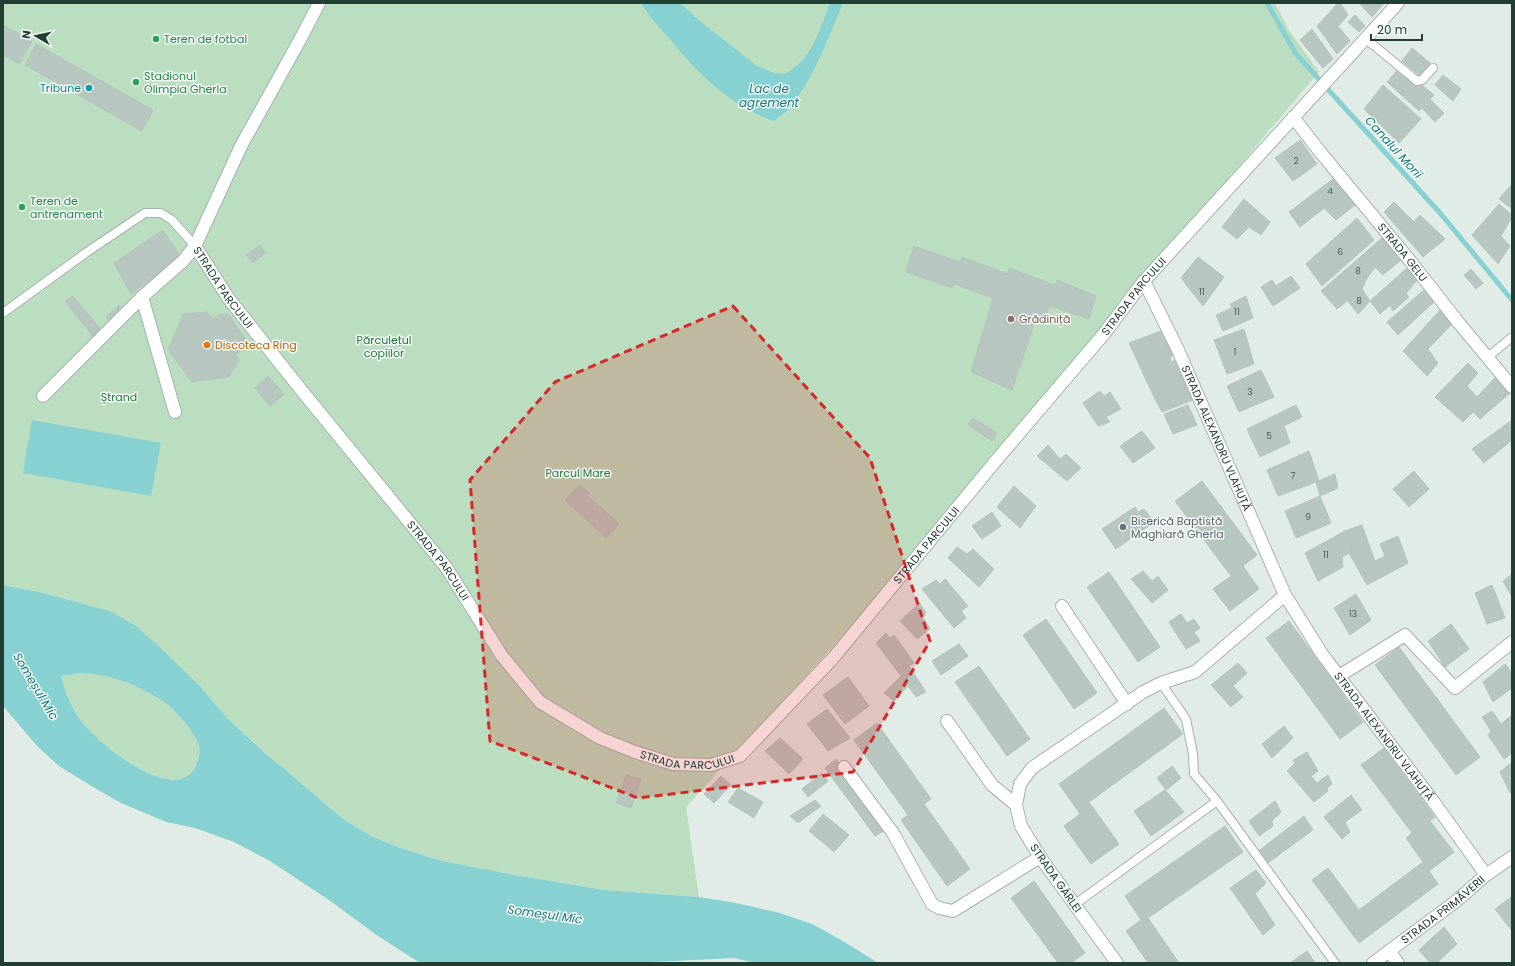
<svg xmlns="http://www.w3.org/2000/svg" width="1515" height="966" font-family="Poppins,sans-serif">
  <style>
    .green { fill: #badebf }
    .water { fill: #88d1d3; fill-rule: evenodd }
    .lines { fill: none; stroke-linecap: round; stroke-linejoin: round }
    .stream { stroke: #88d1d3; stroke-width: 5 }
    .building { fill: #b7c7bf; stroke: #b4c6bc }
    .service-casing { stroke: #a4b4ac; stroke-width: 10 }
    .pedestrian-casing { stroke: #a4b4ac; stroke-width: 14 }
    .minor-casing { stroke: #a4b4ac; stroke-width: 14 }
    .service { stroke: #fff; stroke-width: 8 }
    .pedestrian { stroke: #fff; stroke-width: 12 }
    .minor { stroke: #fff; stroke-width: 12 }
    .marked { fill: #d62828; fill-opacity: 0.2; stroke: #d62828; stroke-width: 3; stroke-dasharray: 8 5; stroke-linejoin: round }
    .leisure-dot { fill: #2e9e5b; stroke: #f2f9f5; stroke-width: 1.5 }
    .culture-dot { fill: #0f9aa8; stroke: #f2f9f5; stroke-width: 1.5 }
    .education-dot { fill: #8d6e63; stroke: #f2f9f5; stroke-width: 1.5 }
    .food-dot { fill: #e8710a; stroke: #f2f9f5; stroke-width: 1.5 }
    .worship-dot { fill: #6b7280; stroke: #f2f9f5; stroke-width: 1.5 }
    .labels { text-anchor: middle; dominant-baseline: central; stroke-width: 3; stroke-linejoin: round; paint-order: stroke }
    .number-label { font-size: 9px; fill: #466055 }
    .leisure-label { font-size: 11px; fill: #27864d; stroke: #f2f9f5; text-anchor: start }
    .culture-label { font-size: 11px; fill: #0d838f; stroke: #f2f9f5; text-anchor: end }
    .street-label { font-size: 11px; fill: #213e32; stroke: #f2f9f5 }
    .education-label { font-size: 11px; fill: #785e54; stroke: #f2f9f5; text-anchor: start }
    .park-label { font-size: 11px; fill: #2a763e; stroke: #f2f9f5 }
    .food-label { font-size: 11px; fill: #c56008; stroke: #f2f9f5; text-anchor: start }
    .worship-label { font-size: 11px; fill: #5b616d; stroke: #f2f9f5; text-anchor: start }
    .water-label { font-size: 12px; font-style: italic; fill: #1a787b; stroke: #f2f9f5 }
  </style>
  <rect width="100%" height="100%" fill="#e2ece6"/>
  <g class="green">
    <path d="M3 3H1275L1289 30 1319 72 976 476 846 632 686 807 699 897 604 890 515 875 442 861 398 847 373 837 343 819 296 780 228 719 199 685 163 650 110 611 39 592 3 585Z"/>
    <path d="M81 673C98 674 112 677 128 683 142 689 156 696 168 705 179 715 194 731 199 746 201 753 197 766 192 772 166 801 94 740 79 718 70 706 65 690 61 676Z"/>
  </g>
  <g class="water">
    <path d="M641 3H680L696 18 757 66 774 73 785 74C789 71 794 68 798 65 813 52 823 22 830 3H843C828 39 813 80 788 110 784 114 778 117 774 121 729 106 697 72 667 36 658 26 648 15 641 3Z"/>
    <path d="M32 420 161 443 151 496 23 473Z"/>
    <path d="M3 585 39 592 110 611 136 626 163 650 199 685 228 719 264 752 343 819 373 837 398 847 442 861 515 875 604 890 699 897 736 903 780 913 812 924 843 941 878 963H755L734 958 632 963H420L378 936 329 900 270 861 234 842 195 828 166 822 119 802 88 784 59 766 38 747 3 706ZM81 673C98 674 112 677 128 683 142 689 156 696 168 705 179 715 194 731 199 746 201 753 197 766 192 772 166 801 94 740 79 718 70 706 65 690 61 676Z"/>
  </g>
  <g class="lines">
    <path class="stream" d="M1267 3 1296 54 1440 213 1512 300"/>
  </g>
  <g class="building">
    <path d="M1338 3H1340L1348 15 1338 26 1350 41 1337 54 1317 26Z"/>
    <path d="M1359 3H1384L1372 17Z"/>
    <path d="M1355 15 1365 26 1359 32 1348 22Z"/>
    <path d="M3 25 32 41 19 64 3 55Z"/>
    <path d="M1312 29 1333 59 1323 68 1300 40Z"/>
    <path d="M36 44 153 110 142 131 25 65Z"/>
    <path d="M1412 48 1430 63 1420 76 1402 61Z"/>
    <path d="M1400 67 1434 95 1430 99 1444 113 1435 122 1422 108 1419 111 1387 82Z"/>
    <path d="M1443 75 1461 89 1453 101 1435 85Z"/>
    <path d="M1383 85 1421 119 1399 143 1364 109Z"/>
    <path d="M1300 140 1317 164 1293 181 1275 158Z"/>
    <path d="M1333 179 1355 205 1336 220 1324 208 1300 227 1289 212Z"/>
    <path d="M1512 184V209L1499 199Z"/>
    <path d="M1244 199 1270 222 1261 235 1249 227 1237 239 1222 227Z"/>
    <path d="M1394 202 1414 222 1420 215 1445 239 1423 257 1384 212Z"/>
    <path d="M1499 204 1512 215V217L1501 236 1510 246 1498 264 1472 235Z"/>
    <path d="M1357 218 1374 240 1322 286 1306 264Z"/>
    <path d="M163 230 181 257 131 294 114 263Z"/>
    <path d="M1382 238 1401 260 1383 275 1375 267 1366 280 1362 289 1337 309 1321 291Z"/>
    <path d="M260 245 266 253 253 263 246 255Z"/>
    <path d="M914 246 960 262 962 257 1008 274 1009 268 1055 285 1057 280 1096 296 1089 319 1050 306 1045 318 1037 316 1012 390 971 372 993 298 954 284 952 288 906 272Z"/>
    <path d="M1198 257 1224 277 1203 306 1181 278Z"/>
    <path d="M1407 268 1417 280 1406 294 1409 297 1393 311 1390 305 1380 314 1370 301Z"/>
    <path d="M1471 269 1483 283 1476 289 1464 275Z"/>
    <path d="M1291 276 1300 288 1273 306 1261 287 1272 280 1276 286Z"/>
    <path d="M1362 289 1370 301 1358 314 1347 300Z"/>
    <path d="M1425 289 1435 301 1398 335 1387 322Z"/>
    <path d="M73 296 102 331 94 338 65 301Z"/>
    <path d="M1246 296 1253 318 1223 331 1216 315 1232 308 1230 304Z"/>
    <path d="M119 305 124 311 111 323 106 317Z"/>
    <path d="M1441 309 1453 323 1428 349 1438 363 1427 376 1403 351Z"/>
    <path d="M207 312 213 319 220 314 229 315 246 340 243 349 236 355 240 360 229 377 192 382 168 350 183 314Z"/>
    <path d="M1244 329 1254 364 1227 374 1214 340Z"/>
    <path d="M1161 331 1173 354 1170 359 1171 362 1179 359 1186 382 1153 395 1129 343Z"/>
    <path d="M1468 363 1478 373 1467 386 1477 397 1497 376 1511 392 1480 419 1473 412 1463 422 1435 397Z"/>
    <path d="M1261 370 1274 397 1239 412 1227 386Z"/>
    <path d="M268 376 284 394 270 406 255 388Z"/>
    <path d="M1186 382 1193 400 1162 412 1153 395Z"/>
    <path d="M1100 391 1104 396 1110 392 1121 409 1106 417 1110 422 1098 426 1083 403Z"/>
    <path d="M1188 405 1197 425 1173 434 1164 414Z"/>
    <path d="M1296 405 1302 417 1284 426 1290 443 1260 457 1247 429Z"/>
    <path d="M973 418 997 433 992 441 968 425Z"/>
    <path d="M1512 420V440L1484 463 1472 449Z"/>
    <path d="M1142 431 1155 448 1133 463 1120 446Z"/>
    <path d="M1048 445 1060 459 1066 454 1081 468 1067 481 1037 456Z"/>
    <path d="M1309 451 1319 481 1278 496 1267 470Z"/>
    <path d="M1414 471 1429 489 1409 507 1393 489Z"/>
    <path d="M1335 474 1338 488 1320 496 1316 482Z"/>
    <path d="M1202 481 1257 555 1243 566 1259 589 1230 611 1213 589 1231 576 1175 501Z"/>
    <path d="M580 484 590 494 588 496 619 524 606 538 565 500Z"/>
    <path d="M1014 486 1036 506 1020 528 997 507Z"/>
    <path d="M1320 496 1331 523 1296 538 1285 511Z"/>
    <path d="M1135 507 1138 512 1144 509 1151 518 1147 522 1150 525 1116 549 1102 529Z"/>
    <path d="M992 512 1001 526 982 539 972 526Z"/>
    <path d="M1362 525 1375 561 1385 556 1380 544 1398 536 1408 563 1367 585 1349 553 1353 551 1345 531Z"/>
    <path d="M1345 531 1353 551 1342 557 1343 567 1318 581 1305 553Z"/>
    <path d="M957 547 967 554 973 549 994 569 979 587 948 558Z"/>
    <path d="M1143 571 1152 581 1158 576 1168 590 1152 603 1131 579Z"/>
    <path d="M1109 572 1160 647 1138 662 1087 587Z"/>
    <path d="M1512 574V597L1503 581Z"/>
    <path d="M945 579 968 606 961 611 966 618 954 628 922 589 936 580 940 584Z"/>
    <path d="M1492 585 1505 618 1487 624 1475 593Z"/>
    <path d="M1356 594 1371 620 1350 635 1334 608Z"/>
    <path d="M920 603 926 613 923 617 930 629 917 639 900 621Z"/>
    <path d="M1181 614 1187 623 1194 619 1200 628 1194 632 1200 641 1186 649 1169 622Z"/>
    <path d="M1046 619 1097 693 1074 709 1023 635Z"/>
    <path d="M1289 621 1363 722 1340 739 1266 638Z"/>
    <path d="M1451 624 1469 649 1445 667 1428 641Z"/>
    <path d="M886 633 890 638 894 635 914 663 898 672 876 643Z"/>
    <path d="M959 644 968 656 941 675 932 661Z"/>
    <path d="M1399 647 1480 757 1456 775 1375 665Z"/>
    <path d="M1238 663 1247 673 1233 686 1243 697 1231 707 1211 685Z"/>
    <path d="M1505 664 1512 673V688L1493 702 1483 682Z"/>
    <path d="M909 666 926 692 916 697 908 686 894 701 884 693 901 676 898 672Z"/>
    <path d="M979 666 1030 739 1007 756 955 682Z"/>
    <path d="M848 677 869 706 845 724 823 695Z"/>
    <path d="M1164 708 1183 734 1089 802 1119 844 1091 864 1064 826 1080 814 1059 784Z"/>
    <path d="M827 709 850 738 828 751 807 724Z"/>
    <path d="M1492 711 1501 724 1512 715V753L1504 759 1488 735 1491 731 1482 717Z"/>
    <path d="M877 723 931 799 924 804 970 869 947 886 901 820 908 815 854 740Z"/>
    <path d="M1284 726 1293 738 1272 758 1262 744Z"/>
    <path d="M780 738 803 759 789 774 765 751Z"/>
    <path d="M1384 748 1435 817 1430 821 1454 852 1429 871 1438 884 1359 943 1312 880 1328 868 1359 910 1423 862 1406 838 1412 833 1361 765Z"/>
    <path d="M1307 752 1318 771 1311 776 1317 783 1328 775 1332 784 1327 788 1328 791 1314 802 1287 771 1295 763 1293 760Z"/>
    <path d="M836 759 887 829 875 836 825 768Z"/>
    <path d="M1512 762V792L1510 793 1500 772Z"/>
    <path d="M1172 766 1181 778 1166 790 1157 778Z"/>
    <path d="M822 773 828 781 808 797 802 789Z"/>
    <path d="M626 775 641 779 631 808 616 803Z"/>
    <path d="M721 776 731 785 714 803 704 794Z"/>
    <path d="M738 788 763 802 754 818 728 802Z"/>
    <path d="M1165 790 1184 812 1151 836 1134 811Z"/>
    <path d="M1351 795 1362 810 1345 822 1350 832 1342 839 1324 817Z"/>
    <path d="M815 800 821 806 798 823 790 816Z"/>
    <path d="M1275 801 1281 812 1272 821 1273 826 1259 836 1249 821Z"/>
    <path d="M823 814 849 835 834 852 809 831Z"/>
    <path d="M1304 816 1313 830 1265 865 1256 853Z"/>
    <path d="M1225 826 1243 852 1148 918 1179 963H1148L1126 931 1141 920 1125 896Z"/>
    <path d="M1256 870 1266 883 1255 894 1275 925 1263 935 1230 888Z"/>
    <path d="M1034 881 1085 953 1071 963H1058L1011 898Z"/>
    <path d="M1511 897 1512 898V931L1495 909Z"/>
    <path d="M1444 927 1457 944 1437 963H1430L1419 950Z"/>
    <path d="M1307 951 1315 963H1290Z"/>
  </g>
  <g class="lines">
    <defs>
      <g id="service">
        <path d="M1366 39 1417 81 1422 80 1433 68"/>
        <path d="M3 313 87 252 145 213H161L172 220 195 246"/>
        <path d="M1488 357 1512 337"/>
        <path d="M1161 683 1186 719 1193 754 1194 774 1217 801 1335 963"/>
        <path d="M1074 905 1217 801"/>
      </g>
      <g id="pedestrian">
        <path d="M142 297 175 412"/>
        <path d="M43 396 142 297 183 261 195 246"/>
      </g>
      <g id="minor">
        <path id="s1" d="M319 3 302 36 241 146 195 246 229 299 302 391 446 567 502 656 540 702 600 738 635 752 673 764 711 765 740 756 834 657 999 457 1103 335 1144 281 1398 3"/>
        <path id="s2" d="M1293 117 1321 153 1411 262 1458 322 1512 387"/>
        <path id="s3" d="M1144 281 1178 350 1285 595 1322 654 1433 801 1486 875"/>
        <path d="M1062 606 1127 704"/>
        <path d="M1339 676 1405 635 1455 688 1512 642"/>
        <path d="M947 721 992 785 1016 805"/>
        <path d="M844 767 893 833 932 904 939 908 953 911 1040 857"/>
        <path d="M1389 951 1398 963"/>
        <path d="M1117 963 1040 857 1021 826 1016 805 1020 784 1032 768 1143 692 1161 683 1195 672 1285 595"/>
        <path id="s4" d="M1373 963 1455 902 1486 875 1512 857"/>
      </g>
    </defs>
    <use href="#service" class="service-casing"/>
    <use href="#pedestrian" class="pedestrian-casing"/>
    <use href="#minor" class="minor-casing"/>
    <use href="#service" class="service"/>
    <use href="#pedestrian" class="pedestrian"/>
    <use href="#minor" class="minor"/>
  </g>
  <path class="marked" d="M733 306 870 458 930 641 853 772 638 798 490 741 470 480 555 382Z"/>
  <g class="leisure-dot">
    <circle cx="156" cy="39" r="4"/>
    <circle cx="136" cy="82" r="4"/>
    <circle cx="22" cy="207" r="4"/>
  </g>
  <circle class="culture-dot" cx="89" cy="88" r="4"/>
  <circle class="education-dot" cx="1011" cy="319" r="4"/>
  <circle class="food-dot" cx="207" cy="345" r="4"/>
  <circle class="worship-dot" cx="1123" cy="527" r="4"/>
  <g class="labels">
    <g class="number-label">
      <text x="1296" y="161">2</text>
      <text x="1330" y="191">4</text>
      <text x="1340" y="252">6</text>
      <text x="1358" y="271">8</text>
      <text x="1202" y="292">11</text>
      <text x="1359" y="301">8</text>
      <text x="1237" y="312">11</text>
      <text x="1235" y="352">1</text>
      <text x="1250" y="392">3</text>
      <text x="1269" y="436">5</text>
      <text x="1293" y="476">7</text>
      <text x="1308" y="517">9</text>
      <text x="1326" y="555">11</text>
      <text x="1353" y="614">13</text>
    </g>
    <g class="leisure-label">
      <text x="164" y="39">Teren de fotbal</text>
      <text x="144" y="76">Stadionul<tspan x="144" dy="13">Olimpia Gherla</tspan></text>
      <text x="30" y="201">Teren de<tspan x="30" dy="13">antrenament</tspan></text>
    </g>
    <g class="culture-label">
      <text x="81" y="88">Tribune</text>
    </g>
    <g class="street-label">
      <text stroke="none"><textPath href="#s2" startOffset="174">STRADA GELU</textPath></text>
      <text stroke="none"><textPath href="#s1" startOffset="323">STRADA PARCULUI</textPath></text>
      <text stroke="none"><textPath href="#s1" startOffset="1667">STRADA PARCULUI</textPath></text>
      <text stroke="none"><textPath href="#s3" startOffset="173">STRADA ALEXANDRU VLAHUȚĂ</textPath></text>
      <text stroke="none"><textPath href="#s1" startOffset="1343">STRADA PARCULUI</textPath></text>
      <text stroke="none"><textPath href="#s1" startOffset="671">STRADA PARCULUI</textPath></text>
      <text stroke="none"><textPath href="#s3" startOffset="517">STRADA ALEXANDRU VLAHUȚĂ</textPath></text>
      <text stroke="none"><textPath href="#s1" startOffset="1007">STRADA PARCULUI</textPath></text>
      <text transform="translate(1056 878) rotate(55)">STRADA GÂRLEI</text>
      <text stroke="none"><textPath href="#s4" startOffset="88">STRADA PRIMĂVERII</textPath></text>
    </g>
    <g class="education-label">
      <text x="1019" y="319">Grădiniță</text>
    </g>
    <g class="park-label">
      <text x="384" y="340">Părculețul<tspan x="384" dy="13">copiilor</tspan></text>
      <text x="119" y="397">Ștrand</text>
      <text x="578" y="473">Parcul Mare</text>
    </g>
    <g class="food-label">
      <text x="215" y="345">Discoteca Ring</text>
    </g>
    <g class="worship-label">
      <text x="1131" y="521">Biserică Baptistă<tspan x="1131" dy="13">Maghiară Gherla</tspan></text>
    </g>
    <g class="water-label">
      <text x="769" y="88">Lac de<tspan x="769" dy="14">agrement</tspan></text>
      <text transform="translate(1394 147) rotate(48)">Canalul Morii</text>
      <text transform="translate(36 686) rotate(59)">Someșul Mic</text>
      <text transform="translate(545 914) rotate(8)">Someșul Mic</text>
    </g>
  </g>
  <rect width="1515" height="966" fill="none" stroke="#213e32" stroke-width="8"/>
  <g transform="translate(36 36) rotate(279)" stroke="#f2f9f5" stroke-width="3" paint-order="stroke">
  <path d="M0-3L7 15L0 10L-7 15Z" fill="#213e32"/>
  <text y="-6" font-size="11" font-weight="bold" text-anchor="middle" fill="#213e32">N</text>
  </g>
  <path d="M1371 34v6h51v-6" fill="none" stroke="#213e32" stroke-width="2"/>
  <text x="1377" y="34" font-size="12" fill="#213e32" stroke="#f2f9f5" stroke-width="3" paint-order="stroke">20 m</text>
</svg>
